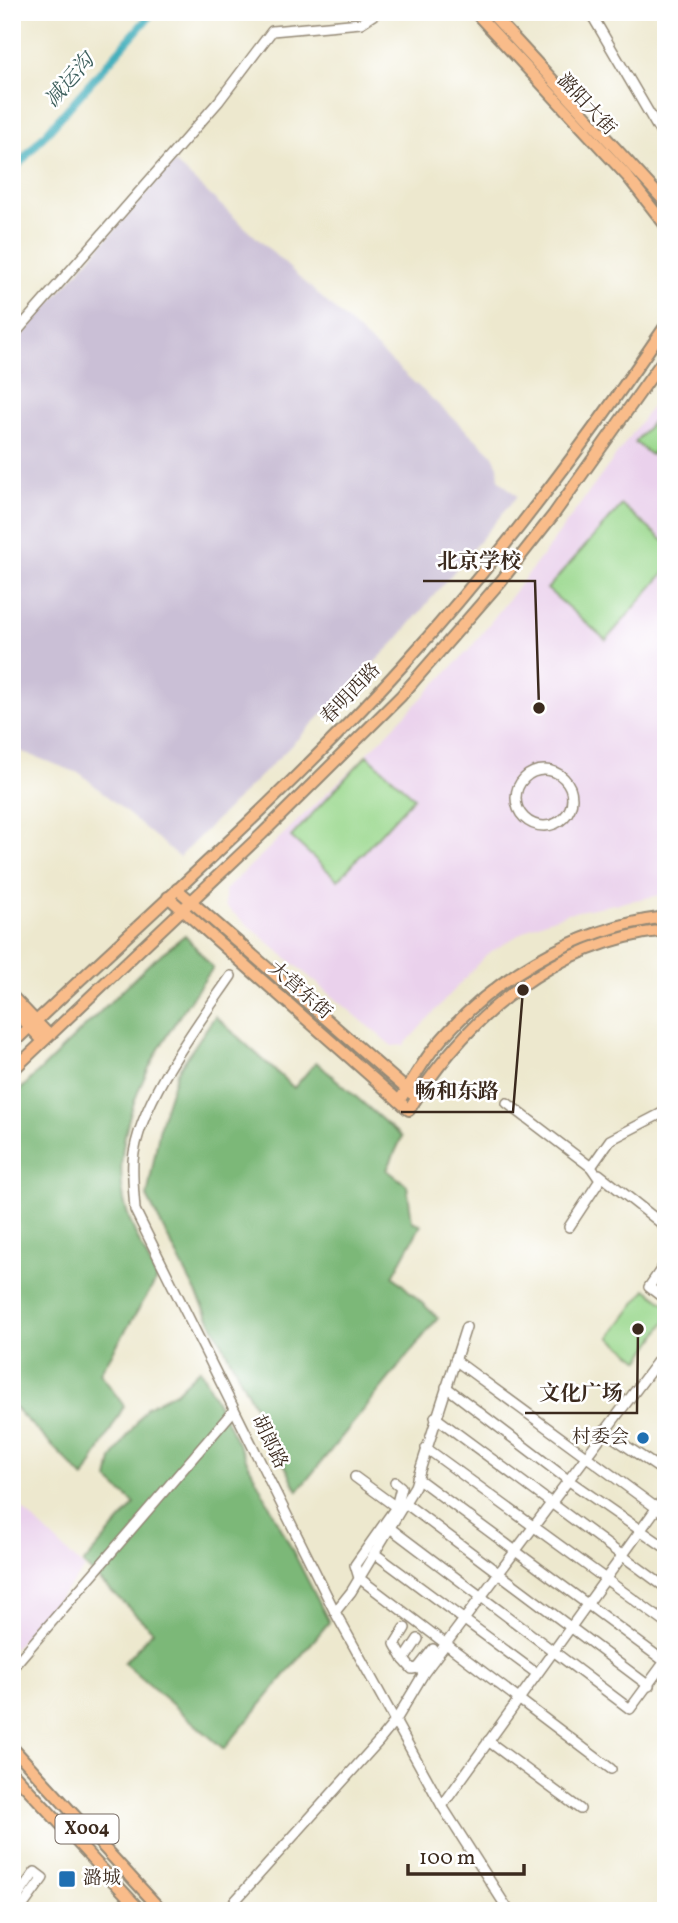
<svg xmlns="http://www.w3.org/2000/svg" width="678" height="1923" font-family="Vollkorn,'Noto Serif SC',serif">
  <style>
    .built { fill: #ead1ec }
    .industrial { fill: #cabfd6 }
    .green { fill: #9ad88d; stroke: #6a8156; stroke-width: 2 }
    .forest { fill: #7bb878; stroke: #5b714b; stroke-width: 2 }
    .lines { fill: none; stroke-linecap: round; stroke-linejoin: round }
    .canal { stroke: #3faebb; stroke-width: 8 }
    .minor-casing { stroke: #948976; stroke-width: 12 }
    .major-casing { stroke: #948976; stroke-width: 14 }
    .minor { stroke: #fff; stroke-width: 9 }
    .major { stroke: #f9bc8a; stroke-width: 10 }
    .poi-dot { fill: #1f6fb2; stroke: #fff; stroke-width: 2.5 }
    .labels { text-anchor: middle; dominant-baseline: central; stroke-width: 5; stroke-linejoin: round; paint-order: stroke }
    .shield { fill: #fff; stroke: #766a62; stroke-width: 2 }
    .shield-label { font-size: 18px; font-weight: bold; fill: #3b2a1e }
    .street-label { font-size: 19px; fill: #3b2a1e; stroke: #fff }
    .poi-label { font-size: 19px; fill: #3b2a1e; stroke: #fff; text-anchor: end }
    .water-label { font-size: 21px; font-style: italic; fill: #3d5f5d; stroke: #fff }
    .leader { fill: none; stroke: #3b2a1e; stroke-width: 2.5 }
    .callout-dot { fill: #3b2a1e; stroke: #fff; stroke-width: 2.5 }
    .callout-label { font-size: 21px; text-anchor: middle; font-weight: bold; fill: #3b2a1e; stroke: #fff; stroke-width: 5; stroke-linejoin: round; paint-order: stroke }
  </style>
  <rect width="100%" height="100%" fill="#fff"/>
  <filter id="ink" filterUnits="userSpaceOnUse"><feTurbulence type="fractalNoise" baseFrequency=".0143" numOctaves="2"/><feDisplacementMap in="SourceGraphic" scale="14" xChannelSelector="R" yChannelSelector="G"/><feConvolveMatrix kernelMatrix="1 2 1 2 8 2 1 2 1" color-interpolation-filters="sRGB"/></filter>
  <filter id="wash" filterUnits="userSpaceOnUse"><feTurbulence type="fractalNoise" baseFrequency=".00686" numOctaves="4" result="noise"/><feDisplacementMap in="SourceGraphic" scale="28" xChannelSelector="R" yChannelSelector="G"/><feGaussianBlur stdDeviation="1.57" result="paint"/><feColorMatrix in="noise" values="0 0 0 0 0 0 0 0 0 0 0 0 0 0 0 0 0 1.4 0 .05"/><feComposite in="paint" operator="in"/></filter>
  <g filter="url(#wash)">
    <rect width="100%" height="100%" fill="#ede8ce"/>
    <g class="built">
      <path d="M666 387V894L568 913 533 926 486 955 404 1045 392 1046 225 906V890L355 766 469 650 546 551Z"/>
      <path d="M12 1499 85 1569 12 1650Z"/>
    </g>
    <path class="industrial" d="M174 162 492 454 498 466 499 480 517 496 395 642 179 857 81 774 12 748V347Z"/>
    <g class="green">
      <path d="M666 406V438L651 455 635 442Z"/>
      <path d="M622 505 666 543V571L606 640 547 589Z"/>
      <path d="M367 755 414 797 338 880 291 837Z"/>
      <path d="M646 1289 666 1304V1321L640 1360 610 1337Z"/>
    </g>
    <g class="forest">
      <path d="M185 935 213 968C165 1034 108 1115 124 1200 129 1226 146 1254 157 1279L100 1373 124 1406 84 1478 12 1405V1098L149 964Z"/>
      <path d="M215 1016 294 1088 316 1062 402 1137 387 1170 407 1185 412 1221 421 1225 393 1276 438 1318 298 1491 147 1197 161 1121 177 1072Z"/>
      <path d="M200 1369 329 1622 224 1749 124 1663 153 1631 83 1564 135 1504 108 1480 112 1459 147 1407 176 1392Z"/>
    </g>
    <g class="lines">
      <path class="canal" d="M12 172 153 12"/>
    </g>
  </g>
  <g filter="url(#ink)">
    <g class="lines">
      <defs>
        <g id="minor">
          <path d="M590 12 666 142"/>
          <path d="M12 337 219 101 272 31 361 23 378 12"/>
          <circle cx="544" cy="798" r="28"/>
          <path d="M231 976C198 1024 138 1103 133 1161 132 1177 134 1194 135 1210L335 1612 442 1806 509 1911"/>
          <path d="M507 1103 591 1167"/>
          <path d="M599 1174 666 1227"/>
          <path d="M569 1227 600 1180 591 1167 610 1140 666 1111"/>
          <path d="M666 1262 649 1287 666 1300"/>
          <path d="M455 1360 666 1515"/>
          <path d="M446 1387 568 1480 666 1548"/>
          <path d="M435 1417 666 1588"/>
          <path d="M604 1431 666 1473"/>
          <path d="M426 1448 666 1623"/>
          <path d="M355 1477 396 1507"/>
          <path d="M417 1478 664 1661"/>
          <path d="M395 1482 401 1487 396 1507 355 1565 359 1578 611 1769"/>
          <path d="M405 1503 649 1686"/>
          <path d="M390 1528 630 1709 666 1660"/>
          <path d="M374 1553 536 1673"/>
          <path d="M335 1612 351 1592 415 1486 466 1327"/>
          <path d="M404 1660 395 1644 405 1628"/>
          <path d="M12 1668 234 1410"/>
          <path d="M418 1668 412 1669 404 1660 418 1639"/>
          <path d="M423 1672 418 1668 433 1649"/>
          <path d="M488 1741 580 1809"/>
          <path d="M442 1806 666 1495"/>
          <path d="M12 1905 35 1872 43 1878 19 1911"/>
          <path d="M226 1911 379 1741 396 1720 424 1673 666 1350"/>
        </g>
        <g id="major">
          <path d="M475 12 627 176 666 226"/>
          <path d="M490 12 666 203"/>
          <path d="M177 889 412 1094"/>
          <path d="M168 897 409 1110C466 1017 553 942 666 930"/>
          <path d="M12 996 49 1035"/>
          <path d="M12 1008 43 1041"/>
          <path d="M12 1044C143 919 282 799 404 664 501 557 585 444 666 325"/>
          <path d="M12 1071 262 834 401 696 501 581 554 514 666 356"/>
          <path d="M399 1101C410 1085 419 1068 431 1052 488 980 574 928 666 917"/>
          <path d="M12 1747 162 1911"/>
          <path d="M12 1772 141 1911"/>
        </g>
      </defs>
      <use href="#minor" class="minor-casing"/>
      <use href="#major" class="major-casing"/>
      <use href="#minor" class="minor"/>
      <use href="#major" class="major"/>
    </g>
  </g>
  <g class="poi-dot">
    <circle cx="643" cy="1438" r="7"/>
    <rect x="58" y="1870" width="18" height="18" rx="3.5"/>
  </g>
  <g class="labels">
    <rect class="shield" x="55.5" y="1814.5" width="63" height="29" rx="5"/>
    <g class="shield-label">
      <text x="87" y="1829">X004</text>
    </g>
    <g class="street-label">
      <text transform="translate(586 105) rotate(47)">潞阳大街</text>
      <text transform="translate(351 694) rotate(-46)">春明西路</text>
      <text transform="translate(300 991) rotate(41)">大营东街</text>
      <text transform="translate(269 1442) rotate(64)">胡郎路</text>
    </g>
    <g class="poi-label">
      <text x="629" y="1438">村委会</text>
      <text x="83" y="1879" text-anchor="start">潞城</text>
    </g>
    <g class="water-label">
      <text transform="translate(70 81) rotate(-49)">减运沟</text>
    </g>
  </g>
  <path class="leader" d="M539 708L535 581H423M523 990L513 1112H401M638 1329L637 1413H525"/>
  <g class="callout-dot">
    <circle cx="539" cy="708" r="7"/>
    <circle cx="523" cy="990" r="7"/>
    <circle cx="638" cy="1329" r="7"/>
  </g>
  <g class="callout-label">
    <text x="479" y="568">北京学校</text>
    <text x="457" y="1098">畅和东路</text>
    <text x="581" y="1400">文化广场</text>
  </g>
  <rect width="678" height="1923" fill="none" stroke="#fff" stroke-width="42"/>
  <path d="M408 1864v10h116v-10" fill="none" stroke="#3b2a1e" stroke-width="3.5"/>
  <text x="419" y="1864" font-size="21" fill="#3b2a1e" stroke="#ffffff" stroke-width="5" paint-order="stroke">100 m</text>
</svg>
